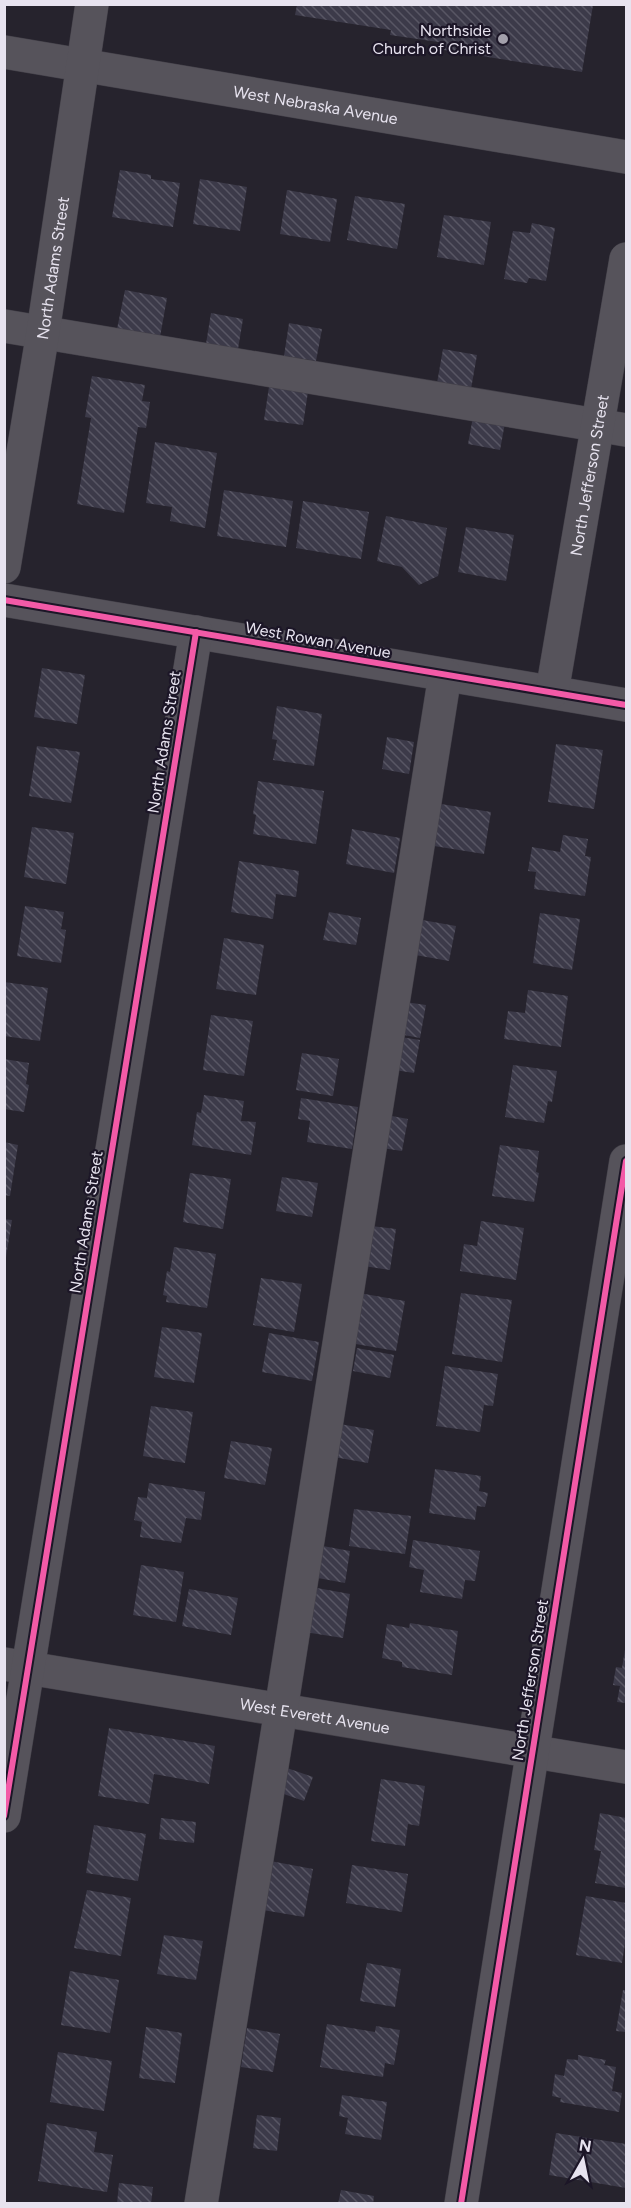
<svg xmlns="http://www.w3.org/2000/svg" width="631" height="2208" font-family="Figtree,sans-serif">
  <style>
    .building { fill: url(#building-back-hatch) }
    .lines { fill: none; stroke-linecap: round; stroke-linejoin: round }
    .minor-casing { stroke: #434049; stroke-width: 34 }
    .minor { stroke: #56535b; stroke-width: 33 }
    .cycleway-casing { stroke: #1c1627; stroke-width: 10 }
    .cycleway { stroke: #f35aa7; stroke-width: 6 }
    .poi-dot { fill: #a3a0ab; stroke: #1c1627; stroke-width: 2 }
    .labels { text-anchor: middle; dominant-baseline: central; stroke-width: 4.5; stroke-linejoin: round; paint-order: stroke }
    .poi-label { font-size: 16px; fill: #e7e3ef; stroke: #1c1627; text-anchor: end }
    .street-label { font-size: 16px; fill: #e7e3ef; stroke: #1c1627 }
  </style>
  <defs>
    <pattern id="building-back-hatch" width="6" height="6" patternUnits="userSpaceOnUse" patternTransform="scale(1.5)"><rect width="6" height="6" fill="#3c3a49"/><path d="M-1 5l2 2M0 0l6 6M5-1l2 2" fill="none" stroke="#585664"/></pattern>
  </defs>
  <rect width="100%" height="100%" fill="#26232d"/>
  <g class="building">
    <path d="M297 5H593L582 72 444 50 445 43 390 35 391 30 295 15Z"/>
    <path d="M120 170 151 175V179L180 183 173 227 112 217Z"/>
    <path d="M200 179 247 187 240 231 193 224Z"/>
    <path d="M287 190 337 199 330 242 280 234Z"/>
    <path d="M355 196 405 204 397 249 347 240Z"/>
    <path d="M444 215 491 222 484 265 437 257Z"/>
    <path d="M532 223 555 228 546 281 529 278 527 283 504 279 513 231 530 233Z"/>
    <path d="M125 290 167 298 160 337 117 329Z"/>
    <path d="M211 313 243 319 238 349 206 344Z"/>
    <path d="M289 323 322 329 316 361 284 356Z"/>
    <path d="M443 349 477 355 471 389 437 383Z"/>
    <path d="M92 376 145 385 142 401 150 402 146 428 138 427 124 513 77 504 91 418 85 417Z"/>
    <path d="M270 380 309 385 303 425 264 420Z"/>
    <path d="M473 417 505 423 500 450 468 444Z"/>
    <path d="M155 442 217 453 205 528 170 521 172 507 146 503Z"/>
    <path d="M224 490 293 501 286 547 217 536Z"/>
    <path d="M303 501 369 512 361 559 296 548Z"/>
    <path d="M386 516 447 528 438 576 419 585 402 567 377 561Z"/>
    <path d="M466 527 514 535 506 581 458 572Z"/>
    <path d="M42 668 85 675 77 724 34 717Z"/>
    <path d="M277 706 322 714 314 766 273 760 277 740 272 739Z"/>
    <path d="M387 737 414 742 409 774 382 769Z"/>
    <path d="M556 744 603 750 594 809 548 802Z"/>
    <path d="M37 746 80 752 71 803 29 796Z"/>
    <path d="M258 781 324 791 316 844 253 834 256 815 253 814Z"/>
    <path d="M441 804 491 812 484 854 434 846Z"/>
    <path d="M32 827 74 833 66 884 24 877Z"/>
    <path d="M352 829 400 838 394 873 346 864Z"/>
    <path d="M563 835 588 839 585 856 591 857 585 896 534 889 536 872 528 871 532 847 560 852Z"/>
    <path d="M239 861 299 871 296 897 276 894 273 919 231 912Z"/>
    <path d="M25 906 64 912 61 929 66 930 61 963 17 956Z"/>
    <path d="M329 912 361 918 356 945 323 940Z"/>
    <path d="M540 913 580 919 572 970 533 963Z"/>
    <path d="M411 918 456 926 449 961 404 953Z"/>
    <path d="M224 938 264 945 256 995 216 989Z"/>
    <path d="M4 982 48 988 40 1041 4 1036Z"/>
    <path d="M528 990 568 996 561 1047 504 1039 508 1011 525 1013Z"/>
    <path d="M398 1001 426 1005 420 1038 393 1033Z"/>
    <path d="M211 1015 253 1021 244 1076 203 1070Z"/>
    <path d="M394 1036 420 1040 414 1073 388 1069Z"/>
    <path d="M302 1053 339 1059 333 1096 296 1090Z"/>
    <path d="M4 1059 29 1063 26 1084 29 1085 24 1112 4 1109Z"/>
    <path d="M513 1065 557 1071 552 1102 548 1101 544 1123 505 1117Z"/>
    <path d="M204 1095 244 1101 241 1121 256 1122 251 1155 192 1145 197 1112 201 1113Z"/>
    <path d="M301 1098 358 1107 352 1149 307 1142 310 1121 298 1119Z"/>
    <path d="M381 1114 408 1119 402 1151 375 1147Z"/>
    <path d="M4 1142 18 1145 10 1196 4 1195Z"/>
    <path d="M500 1145 539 1151 536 1172 539 1173 534 1202 492 1196Z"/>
    <path d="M190 1173 231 1179 223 1229 183 1222Z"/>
    <path d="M282 1177 318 1183 312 1217 276 1211Z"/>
    <path d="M4 1219 12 1220 6 1257 4 1256Z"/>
    <path d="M481 1221 524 1228 516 1280 460 1271 464 1244 477 1246Z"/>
    <path d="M363 1225 396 1229 390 1270 357 1265Z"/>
    <path d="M174 1247 216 1254 207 1308 166 1302 167 1296 163 1295 167 1271 170 1272Z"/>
    <path d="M261 1278 302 1284 294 1332 253 1325Z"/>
    <path d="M359 1293 405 1301 396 1351 350 1343Z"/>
    <path d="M461 1293 512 1300 502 1362 452 1354Z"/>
    <path d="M162 1327 202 1333 194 1383 154 1377Z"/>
    <path d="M269 1333 319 1342 312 1381 262 1372Z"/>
    <path d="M357 1348 394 1355 390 1378 353 1371Z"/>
    <path d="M445 1366 498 1374 493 1406 484 1405 480 1432 436 1426Z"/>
    <path d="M151 1406 193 1412 185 1463 143 1456Z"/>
    <path d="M334 1423 374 1430 368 1463 328 1456Z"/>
    <path d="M231 1441 272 1448 265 1485 224 1478Z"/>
    <path d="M435 1469 481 1476 479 1491 488 1493 485 1507 477 1506 475 1520 429 1513Z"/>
    <path d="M149 1483 205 1492 201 1520 186 1518 181 1543 140 1537 142 1522 134 1520 138 1497 147 1498Z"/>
    <path d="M354 1509 411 1516 405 1554 349 1546Z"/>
    <path d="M413 1540 480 1551 475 1581 465 1580 462 1599 420 1592 424 1570 409 1567Z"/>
    <path d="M312 1544 350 1551 345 1583 307 1576Z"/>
    <path d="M141 1565 184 1572 176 1622 133 1615Z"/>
    <path d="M306 1586 350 1594 343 1638 298 1631Z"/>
    <path d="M189 1589 238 1598 231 1635 182 1626Z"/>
    <path d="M410 1623 458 1631 452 1675 402 1667V1662L382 1658 387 1624 409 1628Z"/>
    <path d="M625 1650H626V1703L617 1702 620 1686 613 1685 616 1667 622 1668Z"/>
    <path d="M109 1728 215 1746 209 1784 154 1774 149 1804 98 1796Z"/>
    <path d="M284 1767 313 1777 304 1801 275 1791Z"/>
    <path d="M381 1779 425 1786 419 1826 408 1824 405 1846 371 1841Z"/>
    <path d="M600 1813 626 1818V1888L595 1883 601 1851 594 1850Z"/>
    <path d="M161 1818 196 1822 194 1843 159 1839Z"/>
    <path d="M94 1825 146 1834 138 1881 86 1873Z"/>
    <path d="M265 1860 313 1869 304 1917 257 1909Z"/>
    <path d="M352 1865 408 1874 402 1912 346 1903Z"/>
    <path d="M87 1890 131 1898 121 1956 74 1948Z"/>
    <path d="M586 1896 626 1903V1937L622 1963 576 1955Z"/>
    <path d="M164 1935 203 1941 196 1980 157 1974Z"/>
    <path d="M367 1963 401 1969 395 2007 360 2001Z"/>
    <path d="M70 1971 119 1980 110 2033 61 2025Z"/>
    <path d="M623 1990H626V2032L616 2031Z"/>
    <path d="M327 2024 375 2032 376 2026 400 2030 394 2065 385 2063 383 2077 320 2067Z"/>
    <path d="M146 2027 182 2033 175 2083 139 2078Z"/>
    <path d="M247 2028 280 2034 273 2072 241 2067Z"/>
    <path d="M58 2052 112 2061 104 2111 50 2102Z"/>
    <path d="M578 2055 606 2060 604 2065 616 2067 612 2091 622 2093 619 2112 560 2102 561 2098 552 2096 555 2074 564 2076 567 2059 578 2060Z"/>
    <path d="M342 2095 387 2102 381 2140 345 2134 348 2118 339 2116Z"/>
    <path d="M257 2115 281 2118 277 2151 253 2148Z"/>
    <path d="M47 2123 97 2132 94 2152 113 2155 107 2192 38 2181Z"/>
    <path d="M556 2133 626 2144V2188L549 2175Z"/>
    <path d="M119 2183 153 2187 151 2204H117Z"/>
    <path d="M341 2190 374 2196 373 2204H338Z"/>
  </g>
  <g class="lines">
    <defs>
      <g id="minor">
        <path id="s1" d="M4 52 626 157"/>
        <path d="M4 326 626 430"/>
        <path id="s2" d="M4 567 43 332 92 4"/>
        <path d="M4 600 626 705"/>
        <path id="s3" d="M552 692 626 259"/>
        <path id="s4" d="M4 1664 626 1767"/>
        <path d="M4 1816 196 632"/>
        <path d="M201 2204 281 1710 445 675"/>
        <path d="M461 2204 626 1161"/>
      </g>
    </defs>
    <use href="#minor" class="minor-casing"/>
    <use href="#minor" class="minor"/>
    <defs>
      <g id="cycleway">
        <path d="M4 600 626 705"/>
        <path d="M4 1816 196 632"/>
        <path d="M461 2204 626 1161"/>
      </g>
    </defs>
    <use href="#cycleway" class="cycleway-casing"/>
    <use href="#cycleway" class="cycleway"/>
  </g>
  <circle class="poi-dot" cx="503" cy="39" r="6"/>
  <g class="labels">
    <g class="poi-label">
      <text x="491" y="30">Northside<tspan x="491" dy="18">Church of Christ</tspan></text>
    </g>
    <g class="street-label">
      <text stroke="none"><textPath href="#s1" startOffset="316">West Nebraska Avenue</textPath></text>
      <text stroke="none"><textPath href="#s2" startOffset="303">North Adams Street</textPath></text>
      <text stroke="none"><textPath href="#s3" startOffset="220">North Jefferson Street</textPath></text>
      <text transform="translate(318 640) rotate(10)">West Rowan Avenue</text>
      <text transform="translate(164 742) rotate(-81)">North Adams Street</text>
      <text transform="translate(86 1222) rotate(-81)">North Adams Street</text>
      <text transform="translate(530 1680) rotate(-81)">North Jefferson Street</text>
      <text stroke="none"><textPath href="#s4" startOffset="315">West Everett Avenue</textPath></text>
    </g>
  </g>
  <rect width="631" height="2208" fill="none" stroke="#e7e3ef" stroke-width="12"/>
  <g transform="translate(583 2160) rotate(9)" stroke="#1c1627" stroke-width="4.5" paint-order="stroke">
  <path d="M0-4.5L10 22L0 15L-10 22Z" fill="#e7e3ef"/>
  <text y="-9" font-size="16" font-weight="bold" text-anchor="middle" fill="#e7e3ef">N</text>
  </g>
</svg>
